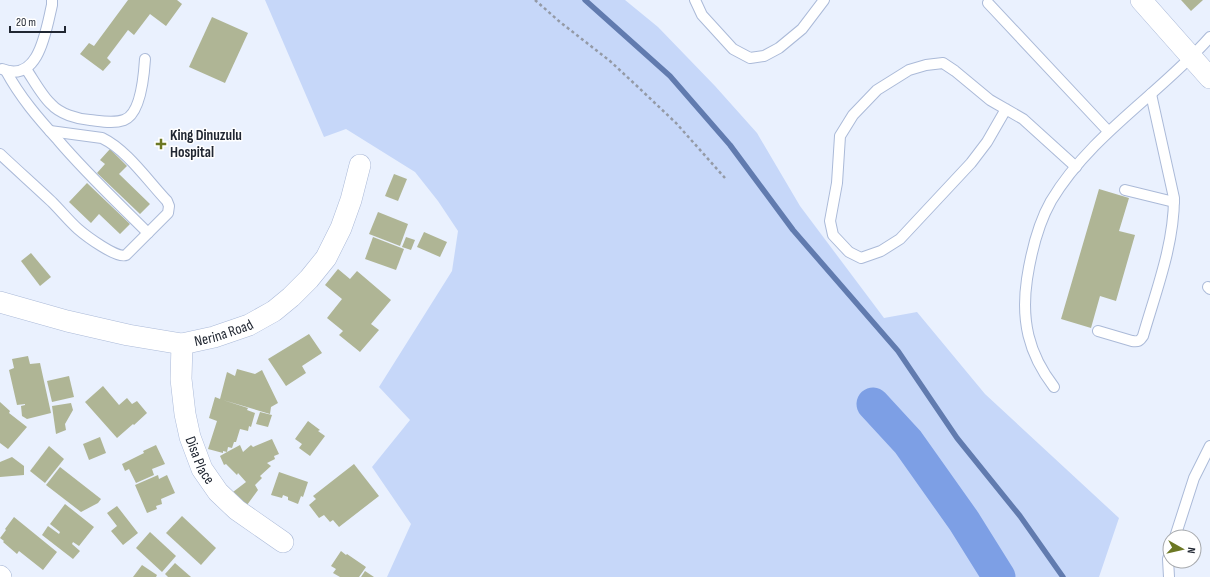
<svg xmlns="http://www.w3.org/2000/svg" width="1210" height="577" font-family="'Sofia Sans Condensed',sans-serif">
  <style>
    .green { fill: #c6d7f9 }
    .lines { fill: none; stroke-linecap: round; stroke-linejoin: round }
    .stream { stroke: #617baf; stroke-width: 5.5 }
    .river { stroke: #7d9fe5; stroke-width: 33 }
    .building { fill: #afb595 }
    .service-casing { stroke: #abbad8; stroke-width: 12 }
    .minor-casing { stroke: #abbad8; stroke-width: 22 }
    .path { stroke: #949aa6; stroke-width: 2.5; stroke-dasharray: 3 3; stroke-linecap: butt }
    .service { stroke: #fff; stroke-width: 10 }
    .minor { stroke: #fff; stroke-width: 21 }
    .poi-dot { fill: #6c7824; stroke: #fff; stroke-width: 1.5 }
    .labels { text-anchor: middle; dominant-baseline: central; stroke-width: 3; stroke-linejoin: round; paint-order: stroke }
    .poi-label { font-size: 15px; font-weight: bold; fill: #212732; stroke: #fff; text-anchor: start }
    .street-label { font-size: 15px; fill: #212732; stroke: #fff }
  </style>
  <rect width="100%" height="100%" fill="#eaf1fe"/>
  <path class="green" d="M265 0H625L658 27 715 86 757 133 800 206 884 318 917 312 985 394 1119 518 1099 577H387L411 524 372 467 410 420 379 387 452 271 458 231 438 201 415 172 346 129 324 137Z"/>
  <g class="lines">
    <path class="stream" d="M585 0 670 76 730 145 793 230 898 351 957 438 1020 516 1063 577"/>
    <path class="river" d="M873 404 908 442 964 521 999 577"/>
  </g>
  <g class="building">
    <path d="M128 0H177L182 4 166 26 150 14 134 35 128 30 107 58 111 62 103 71 80 54 89 43 94 46Z"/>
    <path d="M1181 0H1203L1191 11Z"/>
    <path d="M212 17 248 33 225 83 189 67Z"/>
    <path d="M110 149 127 166 119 174 150 204 140 214 97 173 105 164 100 160Z"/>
    <path d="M394 174 407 179 398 201 385 196Z"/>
    <path d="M87 183 130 224 120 234 99 214 91 223 69 202Z"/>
    <path d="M1099 189 1129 198 1119 231 1135 235 1116 301 1100 296 1091 328 1061 319Z"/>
    <path d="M378 212 408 224 400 246 369 234Z"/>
    <path d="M424 232 447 242 440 257 417 247Z"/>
    <path d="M373 237 404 249 396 270 365 259Z"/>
    <path d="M406 237 415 240 411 250 402 247Z"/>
    <path d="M31 253 51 277 40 286 21 261Z"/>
    <path d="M338 269 350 279 357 271 391 300 371 324 379 330 360 352 339 335 343 331 327 318 342 299 325 285Z"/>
    <path d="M309 334 322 353 302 366 306 373 286 386 268 359Z"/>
    <path d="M28 356 30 364 40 363 51 413 27 419 22 416 21 406 25 405V404L17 405 9 370 14 368 12 359Z"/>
    <path d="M237 369 255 374 262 370 278 403 271 407 270 414 223 400 248 408 247 410 255 413 251 427 249 426 248 431 240 429 236 442H234L232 448 228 447 227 452 240 445 243 452 251 445 253 447 272 439 279 454 274 456 275 459 267 463 271 466 260 476 262 478 255 485 258 490 247 505 233 492 246 482 238 473 237 475 226 464 224 465 220 456 227 452 223 451V453L208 449 217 421 209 418 215 397 220 399 227 372 235 376Z"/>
    <path d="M69 376 74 397 52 402 47 381Z"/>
    <path d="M103 386 119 405 127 398 132 404 137 401 147 413 134 425 133 424 117 438 85 402Z"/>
    <path d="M0 402 10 411 9 413 27 427 8 449 0 443Z"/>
    <path d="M71 403 73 410 65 424 66 430 56 434 52 406Z"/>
    <path d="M260 412 272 415 268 427 256 424Z"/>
    <path d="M308 421 320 430 318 431 325 436 310 456 299 448 302 444 295 439Z"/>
    <path d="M100 437 106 453 89 460 83 444Z"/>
    <path d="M156 445 165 464 152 469 154 475 136 483 129 469 125 471 122 464 144 453 143 451Z"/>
    <path d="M49 446 64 459 45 483 30 471Z"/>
    <path d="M12 457 24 466V475L0 477V462Z"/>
    <path d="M354 464 379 496 339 527 333 520 330 522 324 515 319 518 309 505 316 499 313 496Z"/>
    <path d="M60 467 101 499 98 503 81 512 46 485Z"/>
    <path d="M279 472 308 482 303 497 301 496 298 504 288 500V497L283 495 282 498 271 495Z"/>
    <path d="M158 475 159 479 167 475 175 493 161 499 162 504 156 506 157 509 147 513 135 485Z"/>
    <path d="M65 504 94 527 79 546 73 542 72 544 80 551 73 559 42 535 48 526 59 534 60 532 50 524Z"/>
    <path d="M117 506 138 533 123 545 111 531 117 526 107 513Z"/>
    <path d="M182 516 216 548 201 565 166 533Z"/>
    <path d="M14 517 57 552 43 570 19 551 17 554 3 542 4 541 0 538 6 530 5 529Z"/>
    <path d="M150 532 176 556 162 572 136 548Z"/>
    <path d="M341 551 346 555 347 554 366 567 359 577H340L333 573 336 569 331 566Z"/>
    <path d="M175 563 191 577H168L165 574Z"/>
    <path d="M142 565 157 575 156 577H133Z"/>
    <path d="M365 571 374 577H361Z"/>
  </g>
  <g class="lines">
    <defs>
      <g id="service">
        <path d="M695 0 702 15 733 49 750 58 764 56 779 48 802 29 824 0"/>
        <path d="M988 3 1108 131"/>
        <path d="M2 69C39 84 46 30 52 5V0"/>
        <path d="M26 69C33 79 42 96 51 104 60 114 77 119 90 120 100 121 113 124 124 120 141 114 144 75 145 59"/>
        <path d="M6 71C20 97 38 118 58 140 86 173 117 202 148 233"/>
        <path d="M1006 109 987 142 971 163 900 239 881 251 861 258 849 252 833 235 830 221 837 183 840 136 853 115 877 90 909 70 926 65 943 63 955 71 990 100 1023 119 1076 167"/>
        <path d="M0 154C17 170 35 186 52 202 61 211 69 221 78 229 86 236 117 259 126 255L168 213 169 206 167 201C148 181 127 150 102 138L50 131"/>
        <path d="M1125 190 1174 202"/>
        <path d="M1208 287 1210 289"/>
        <path d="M1098 331 1132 341C1138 342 1140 341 1143 336 1156 291 1174 245 1174 198L1151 94"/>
        <path d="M1054 387C1028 353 1021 320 1027 279 1031 253 1038 224 1051 201 1091 134 1160 94 1210 37"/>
        <path d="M1175 537 1194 478 1210 446"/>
        <path d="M1169 577 1168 559 1170 553"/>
      </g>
      <g id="minor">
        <path d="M1141 0 1210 78"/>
        <path id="s1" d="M0 302 67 321 128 335 182 344 214 337 249 325 274 311 291 297 309 279 326 258 341 228 351 200 360 165"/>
        <path id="s2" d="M182 344 181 379 185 414 190 437 202 469 218 492 237 510 283 542"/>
        <path d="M0 576 1 577"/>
      </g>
    </defs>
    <use href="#service" class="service-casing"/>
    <use href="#minor" class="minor-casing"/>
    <path class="path" d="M535 0 560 22 610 61 638 87 676 123 725 178"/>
    <use href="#service" class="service"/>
    <use href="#minor" class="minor"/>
  </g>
  <path class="poi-dot" d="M159 138h4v4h4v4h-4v4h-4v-4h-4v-4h4z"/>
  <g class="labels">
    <g class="poi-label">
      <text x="170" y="135">King Dinuzulu<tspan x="170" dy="17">Hospital</tspan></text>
    </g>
    <g class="street-label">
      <text stroke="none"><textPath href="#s1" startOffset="230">Nerina Road</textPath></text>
      <text stroke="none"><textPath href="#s2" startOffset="119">Disa Place</textPath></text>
    </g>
  </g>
  <g transform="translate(1182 549) rotate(98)"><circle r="19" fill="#ffffff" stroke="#a6a9ad"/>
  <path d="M0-3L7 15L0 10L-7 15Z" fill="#6c7824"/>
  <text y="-6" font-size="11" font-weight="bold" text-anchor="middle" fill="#212732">N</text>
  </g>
  <path d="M10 26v6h55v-6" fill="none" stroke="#212732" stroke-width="2"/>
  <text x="16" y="26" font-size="12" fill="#212732" stroke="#ffffff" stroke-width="3" paint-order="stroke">20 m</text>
</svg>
